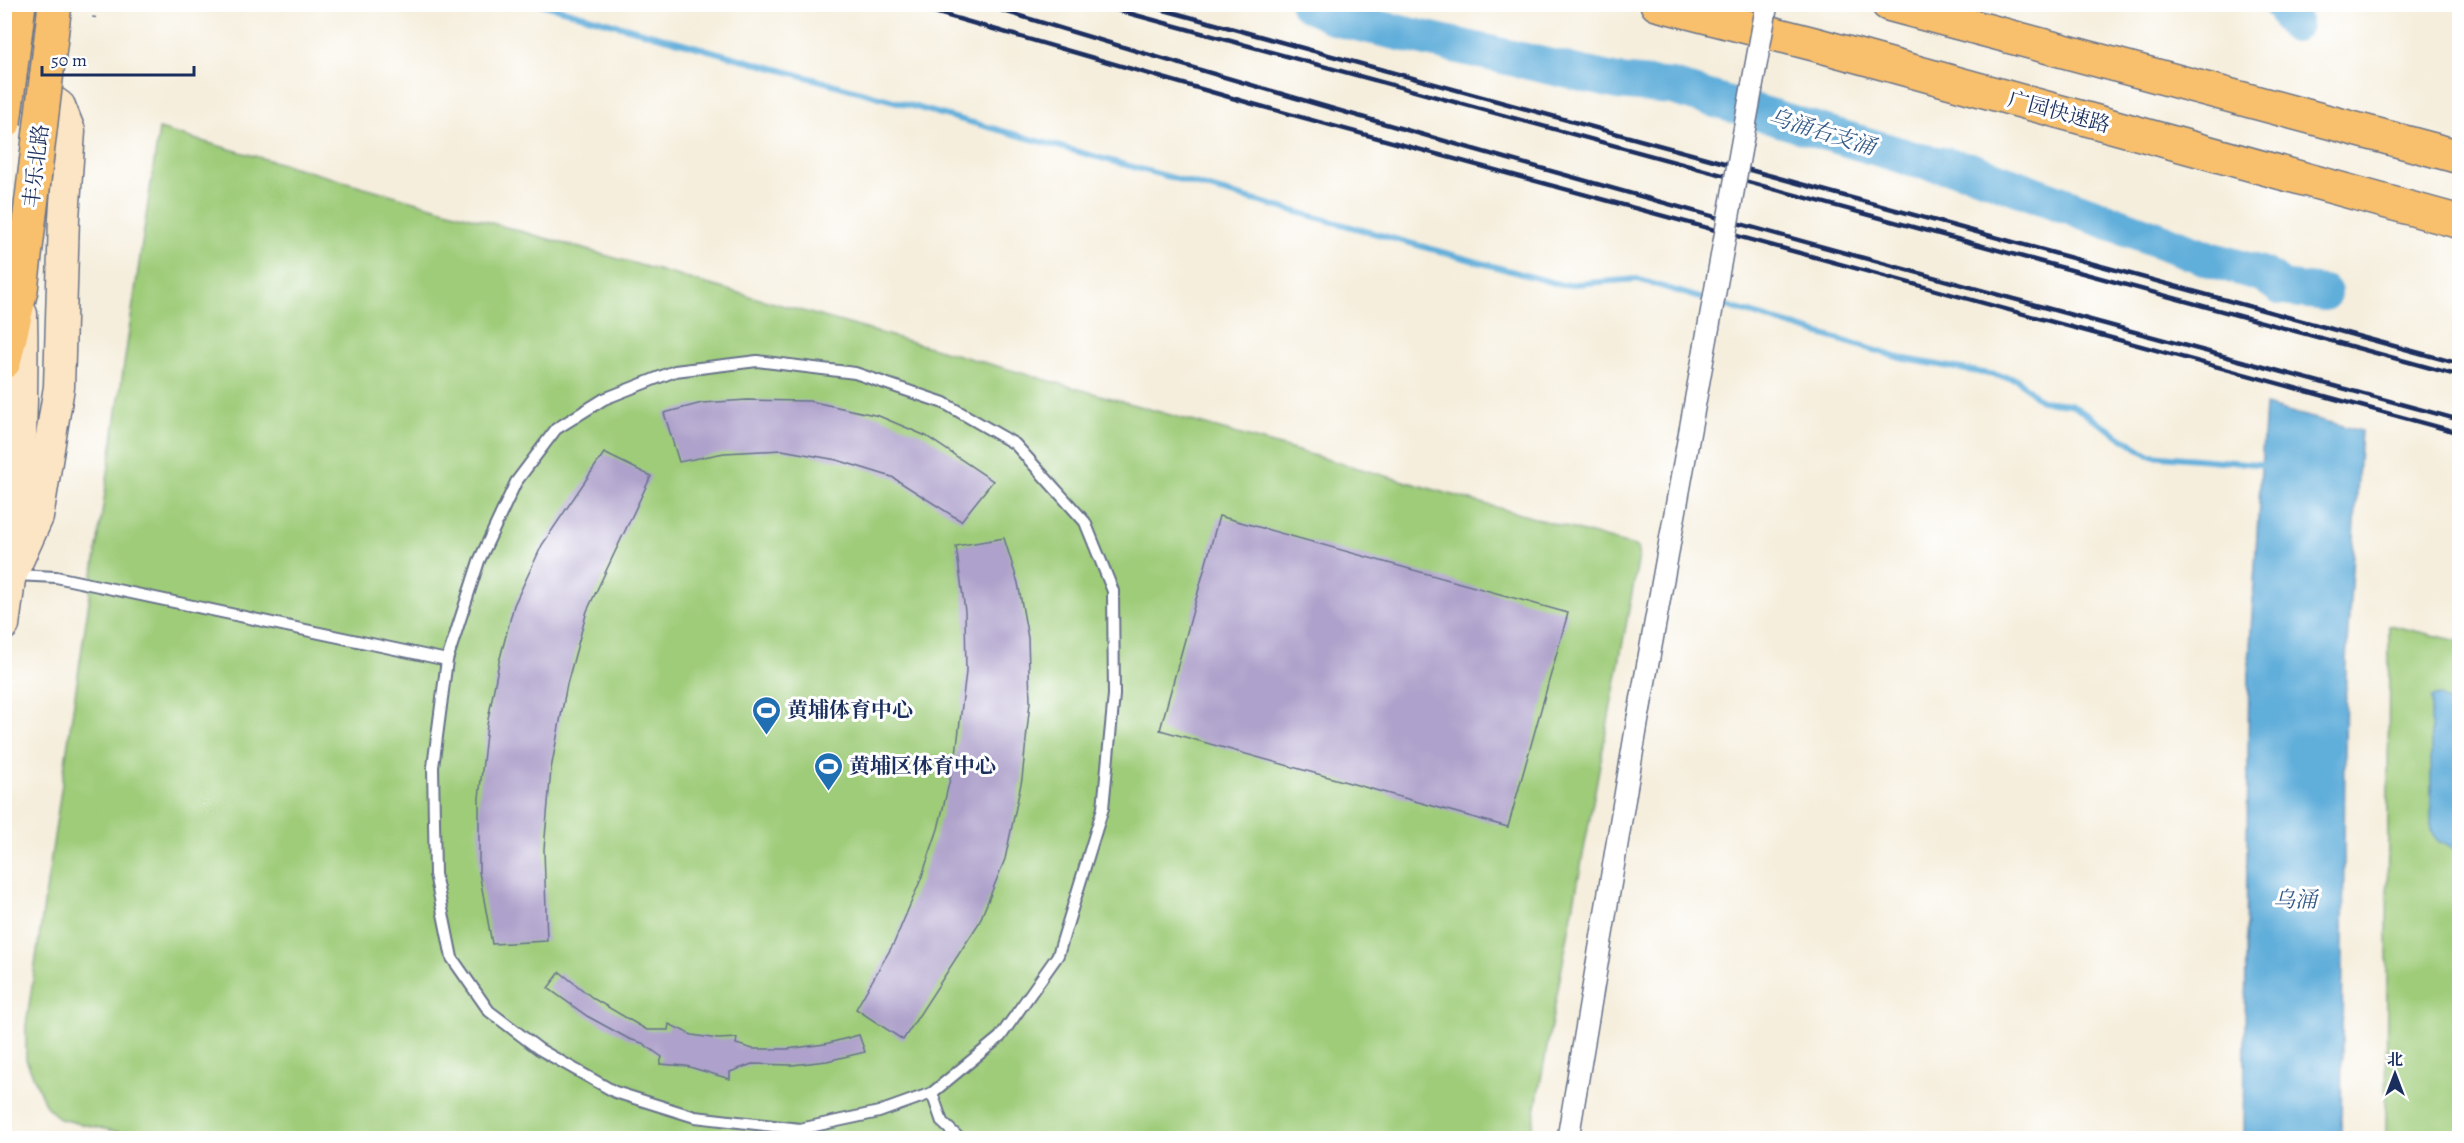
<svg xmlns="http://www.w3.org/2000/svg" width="2464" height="1143" font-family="Alegreya,'Noto Serif SC',serif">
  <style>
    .green { fill: #9fcc79; stroke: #5d7e6c; stroke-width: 1.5 }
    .water { fill: #61aeda; stroke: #3e6e9c; stroke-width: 1.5 }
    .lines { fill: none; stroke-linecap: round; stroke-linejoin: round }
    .stream { stroke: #61aeda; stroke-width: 6 }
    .river { stroke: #61aeda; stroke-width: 36 }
    .building { fill: #aea1cb }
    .service-casing { stroke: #67728a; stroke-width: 14 }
    .minor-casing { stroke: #67728a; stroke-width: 24 }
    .secondary-casing { stroke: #67728a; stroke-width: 33 }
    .primary-casing { stroke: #67728a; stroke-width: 36 }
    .trunk-casing { stroke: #67728a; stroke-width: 36 }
    .path { stroke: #67728a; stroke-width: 4; stroke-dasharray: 1.5 4.5; stroke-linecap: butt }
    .service { stroke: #fff; stroke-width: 10 }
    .minor { stroke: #fff; stroke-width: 21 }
    .secondary { stroke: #fce5c4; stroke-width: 30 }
    .primary { stroke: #f8bf6c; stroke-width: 33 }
    .trunk { stroke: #f8bf6c; stroke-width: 33 }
    .rail { stroke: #1b2f5e; stroke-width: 4.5 }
    .minor-bridge-casing { stroke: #67728a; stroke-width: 24; stroke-linecap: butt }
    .primary-bridge-casing { stroke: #67728a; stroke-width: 36; stroke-linecap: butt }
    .minor-bridge { stroke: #fff; stroke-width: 21 }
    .primary-bridge { stroke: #f8bf6c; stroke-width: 33 }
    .labels { text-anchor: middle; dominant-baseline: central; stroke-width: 6; stroke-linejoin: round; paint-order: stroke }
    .street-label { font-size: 21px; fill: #1b2f5e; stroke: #fff }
    .poi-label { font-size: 21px; font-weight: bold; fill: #1b2f5e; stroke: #fff; text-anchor: start }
    .water-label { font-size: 22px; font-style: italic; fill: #345b89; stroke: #fff }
  </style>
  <rect width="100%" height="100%" fill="#fff"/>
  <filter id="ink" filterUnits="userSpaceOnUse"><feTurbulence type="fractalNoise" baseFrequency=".0167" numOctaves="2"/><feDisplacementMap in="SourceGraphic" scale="12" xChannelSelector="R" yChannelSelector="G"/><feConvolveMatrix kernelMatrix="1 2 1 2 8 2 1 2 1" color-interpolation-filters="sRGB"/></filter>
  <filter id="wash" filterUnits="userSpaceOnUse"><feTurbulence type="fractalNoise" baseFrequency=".008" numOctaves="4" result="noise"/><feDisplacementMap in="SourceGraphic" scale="24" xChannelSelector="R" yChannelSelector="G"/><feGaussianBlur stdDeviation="1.35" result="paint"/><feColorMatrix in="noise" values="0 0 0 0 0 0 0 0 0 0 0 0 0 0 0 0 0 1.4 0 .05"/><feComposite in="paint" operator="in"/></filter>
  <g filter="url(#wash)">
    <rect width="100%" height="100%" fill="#f5eedc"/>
    <g class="green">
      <path d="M159 129 1637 547 1639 556 1530 1138H145L60 1119 46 1106 26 1059V1026Z"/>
      <path d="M2389 625 2459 641 2460 1138H2386Z"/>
    </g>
    <g class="water">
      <path d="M2265 405 2361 431 2346 661 2341 1138H2244L2249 662Z"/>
      <path d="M2439 695 2459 712V852L2438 841 2431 832V697Z"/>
    </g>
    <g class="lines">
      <path class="stream" d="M541 4 1562 285 1637 279 1900 358 2017 379 2041 401 2070 404 2149 455 2269 465"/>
      <g class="river">
        <path d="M1308 4 1338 19 1618 82 1672 87 1920 161 1970 170 2210 259 2264 275 2282 288 2324 293"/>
        <path d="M2281 4 2294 24"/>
      </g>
    </g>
    <g id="blocks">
      <g class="building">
        <path d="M747 400 809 401 879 416 926 436 993 481 961 521 892 477 837 460 782 450 724 453 679 462 664 413 702 403Z"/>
        <path d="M604 453 651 476 587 611 567 684 551 769 544 849 547 941 492 944 479 872V798L487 725 499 662 514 605 542 545Z"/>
        <path d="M1219 516 1568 613 1508 827 1160 730Z"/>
        <path d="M1004 538 1018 583 1028 638 1030 702 1022 779 1005 859 979 923 903 1040 856 1009 894 943 921 879 938 829 956 754 966 672 965 611 956 546Z"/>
        <path d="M560 972 594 999 647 1030H668L669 1024 692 1035 718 1039 737 1038 736 1044 753 1049H787L825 1044 859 1035 865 1052 827 1061 792 1065 752 1064 730 1072V1079L686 1066 660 1064 662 1057 642 1043 629 1039 587 1016 548 988Z"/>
      </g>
    </g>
  </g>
  <g filter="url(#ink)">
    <use href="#blocks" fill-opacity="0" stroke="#67728a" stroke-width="1.5"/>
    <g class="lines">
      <defs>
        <g id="service">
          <path d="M757 361 855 373 944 403 1015 444 1085 522 1113 591 1114 695 1103 808 1058 955 1000 1037 932 1093 879 1112 800 1129 695 1117 615 1092 539 1049 489 1011 452 958 435 874 433 767 447 660 479 561 516 482 556 429 604 399 675 371Z"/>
          <path d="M15 575 56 577 447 660"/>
          <path d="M932 1093 942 1122 959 1138"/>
        </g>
        <path id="minor" d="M1568 1138 1638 718"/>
        <g id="secondary">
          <path d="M4 95 33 94 49 98 60 106 70 131 64 218 59 387 38 517 12 574"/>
          <path d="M4 625C19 523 24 418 22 314"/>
        </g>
        <path id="primary" d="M4 362 21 290"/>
        <g id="trunk">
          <path d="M1657 4 1814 44 2460 222"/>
          <path d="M1888 4 2460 157"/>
        </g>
      </defs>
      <use href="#service" class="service-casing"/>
      <use href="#minor" class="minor-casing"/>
      <use href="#secondary" class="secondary-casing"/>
      <use href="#primary" class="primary-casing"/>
      <use href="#trunk" class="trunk-casing"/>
      <path class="path" d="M94 18 96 4"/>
      <use href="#service" class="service"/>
      <use href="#minor" class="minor"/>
      <use href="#secondary" class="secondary"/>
      <use href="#primary" class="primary"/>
      <use href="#trunk" class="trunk"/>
      <g class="rail">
        <path d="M907 4 1253 104 2460 433"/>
        <path d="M981 4C1471 154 1965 286 2460 420"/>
        <path d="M1095 4 2460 376"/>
        <path d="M1142 4 2460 364"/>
      </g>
      <defs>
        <path id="minor-bridge" d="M1638 718 1767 4"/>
        <g id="primary-bridge">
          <path d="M4 123 19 4"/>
          <path d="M21 290 55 4"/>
        </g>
      </defs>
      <use href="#minor-bridge" class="minor-bridge-casing"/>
      <use href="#primary-bridge" class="primary-bridge-casing"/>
      <use href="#minor-bridge" class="minor-bridge"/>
      <use href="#primary-bridge" class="primary-bridge"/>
    </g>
  </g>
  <defs>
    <symbol id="stadium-pin" viewBox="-11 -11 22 30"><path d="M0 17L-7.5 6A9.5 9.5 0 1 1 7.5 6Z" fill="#1f6fb2" stroke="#fff"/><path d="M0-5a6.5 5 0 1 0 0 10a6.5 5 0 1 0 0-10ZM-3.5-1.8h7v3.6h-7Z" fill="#fff"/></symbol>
  </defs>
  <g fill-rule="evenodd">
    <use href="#stadium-pin" x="750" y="694" width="33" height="45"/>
    <use href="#stadium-pin" x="812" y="750" width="33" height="45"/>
  </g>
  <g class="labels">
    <g class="street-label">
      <text transform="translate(2059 112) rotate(15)">广园快速路</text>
      <text transform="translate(36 166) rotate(-83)">丰乐北路</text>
    </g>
    <g class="poi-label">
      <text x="787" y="710">黄埔体育中心</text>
      <text x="849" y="766">黄埔区体育中心</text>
    </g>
    <g class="water-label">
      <text transform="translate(1822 132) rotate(17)">乌涌右支涌</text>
      <text x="2295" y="900">乌涌</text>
    </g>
  </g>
  <rect width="2464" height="1143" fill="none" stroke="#fff" stroke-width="24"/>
  <g transform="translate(2395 1074)" stroke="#ffffff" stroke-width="4.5" paint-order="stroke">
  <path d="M0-4.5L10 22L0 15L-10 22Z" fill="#1b2f5e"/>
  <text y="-9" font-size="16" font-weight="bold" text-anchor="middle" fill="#1b2f5e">北</text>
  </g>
  <path d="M42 66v9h152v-9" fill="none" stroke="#1b2f5e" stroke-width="3"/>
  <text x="51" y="66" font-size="18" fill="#1b2f5e" stroke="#ffffff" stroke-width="4.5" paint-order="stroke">50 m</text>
</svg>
